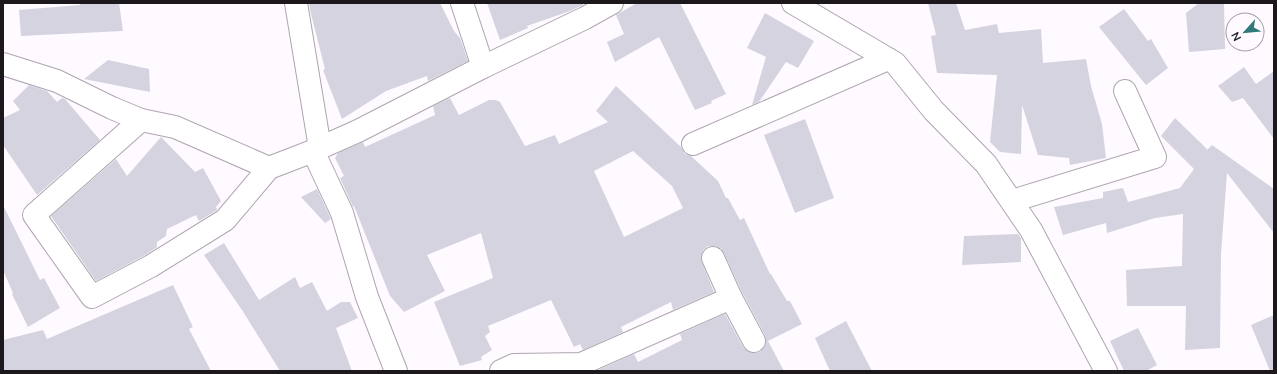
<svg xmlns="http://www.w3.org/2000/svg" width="1277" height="374" font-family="Mulish,sans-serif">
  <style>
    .building { fill: #d6d3e1; fill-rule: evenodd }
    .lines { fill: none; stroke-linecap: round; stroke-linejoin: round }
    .minor-casing { stroke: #afa5b0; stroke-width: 24 }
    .minor { stroke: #fff; stroke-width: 22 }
  </style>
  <rect width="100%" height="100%" fill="#fefaff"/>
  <g class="building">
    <path d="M80 3H119L123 31 21 36 19 10 80 5Z"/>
    <path d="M309 3H440L454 31 460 38 468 61 428 81 427 76 386 91 342 119 323 70 325 69 311 14Z"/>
    <path d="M487 3H583V5L570 11 527 26 528 28 500 40Z"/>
    <path d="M637 3H680L726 94 711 101 712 103 695 110 659 37 615 62 607 42 624 34 616 15Z"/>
    <path d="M928 3H956L965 30 997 24 999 33 1041 29 1043 63 1086 59 1091 86 1102 124 1106 158 1070 165 1069 158 1038 155 1022 105 1021 154 1000 152 990 142 997 75 937 73 931 36 936 35Z"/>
    <path d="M1199 3H1224L1225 49 1189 52 1186 13Z"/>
    <path d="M1124 9 1148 41 1151 39 1168 68 1146 85 1099 27Z"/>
    <path d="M765 13 814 41 798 68 786 62 759 102 752 105 766 57 747 48Z"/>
    <path d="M108 60 149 69 150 92 84 79Z"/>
    <path d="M1244 67 1256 84 1274 71V139L1243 98 1232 102 1218 86Z"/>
    <path d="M29 85 47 91 57 102 62 98 65 99 100 140 37 195 3 145V118L20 110 13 101Z"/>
    <path d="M616 86 681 147 685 154 691 156 718 181 726 198H728L740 220 744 218 770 274H771L787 301H790L802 324 768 341 784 371H596L634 354 638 362 682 340 680 334 725 314 743 347 747 351 754 353 760 352 764 348 766 342 765 335 742 292 724 253 721 248 715 246H708L703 250 701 257 702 263 714 292 673 310 671 302 621 327 623 332 583 350 580 344 574 347 551 300 488 326 490 332 485 336 492 350 481 357 482 360 460 366 434 302 493 278 481 233 427 255 445 291 404 312 390 296 354 206 353 207 340 178 344 176 335 158 338 153 363 142 365 147 435 115 433 106 450 98 459 115 489 100H496L500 102 525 146 555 135 559 144 608 122 596 111ZM633 151 672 186 683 208 624 237 594 171Z"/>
    <path d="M1175 118 1208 150V149L1212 145 1274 189V233L1227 173 1221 254 1220 348 1185 350 1186 306H1127L1126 270 1182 266 1183 214 1155 218 1107 233 1106 223 1063 235 1054 207 1103 198V192L1123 188 1128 202 1180 188 1194 169 1161 136Z"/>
    <path d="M805 119 834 198 795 213 764 135Z"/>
    <path d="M161 137 195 172 203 168 221 201 216 207 217 210 199 221 196 215 167 229 166 236 157 242V247L145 255 96 281 51 216 116 159 127 176Z"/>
    <path d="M317 189 331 219 325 223 301 197Z"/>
    <path d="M3 205 40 280 44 278 60 308 28 327 12 294 13 293 3 270Z"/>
    <path d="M1018 234 1021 238V262L962 265 964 236Z"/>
    <path d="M224 243 259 300 295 277 300 288 312 282 327 311 341 302H350L358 318 336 328 352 371H280L242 310 204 255Z"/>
    <path d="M173 285 193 327 189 329 211 371H3V340L43 330 47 339Z"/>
    <path d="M1274 315V371H1270L1251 325Z"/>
    <path d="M846 321 863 354 872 371H830L815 338Z"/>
    <path d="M1138 328 1157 365 1146 371H1124L1110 341Z"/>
  </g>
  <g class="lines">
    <defs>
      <g id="minor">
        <path d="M296 3 320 148"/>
        <path d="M462 3 483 67"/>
        <path d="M793 3 895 63 934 111 986 164 1031 230 1106 371"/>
        <path d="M3 64 57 81 112 108 141 120 175 127 269 168"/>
        <path d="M141 120 34 215 92 297 151 266 225 220 269 168 313 151 358 131 483 67 585 18 612 3"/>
        <path d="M693 144 888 59"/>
        <path d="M313 151 342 213 367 297 396 371"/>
        <path d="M1012 201 1155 157 1125 91"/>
        <path d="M713 258 731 298"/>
        <path d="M501 371 514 365 581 364 731 298 754 341"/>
      </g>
    </defs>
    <use href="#minor" class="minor-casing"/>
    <use href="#minor" class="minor"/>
  </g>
  <rect width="1277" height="374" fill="none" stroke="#1c181c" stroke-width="8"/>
  <g transform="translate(1245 32) rotate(243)"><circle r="19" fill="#fefaff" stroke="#a4a0a4"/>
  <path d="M0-3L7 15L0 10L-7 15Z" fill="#30797b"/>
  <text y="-6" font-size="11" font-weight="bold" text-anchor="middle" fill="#1c181c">N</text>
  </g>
</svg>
